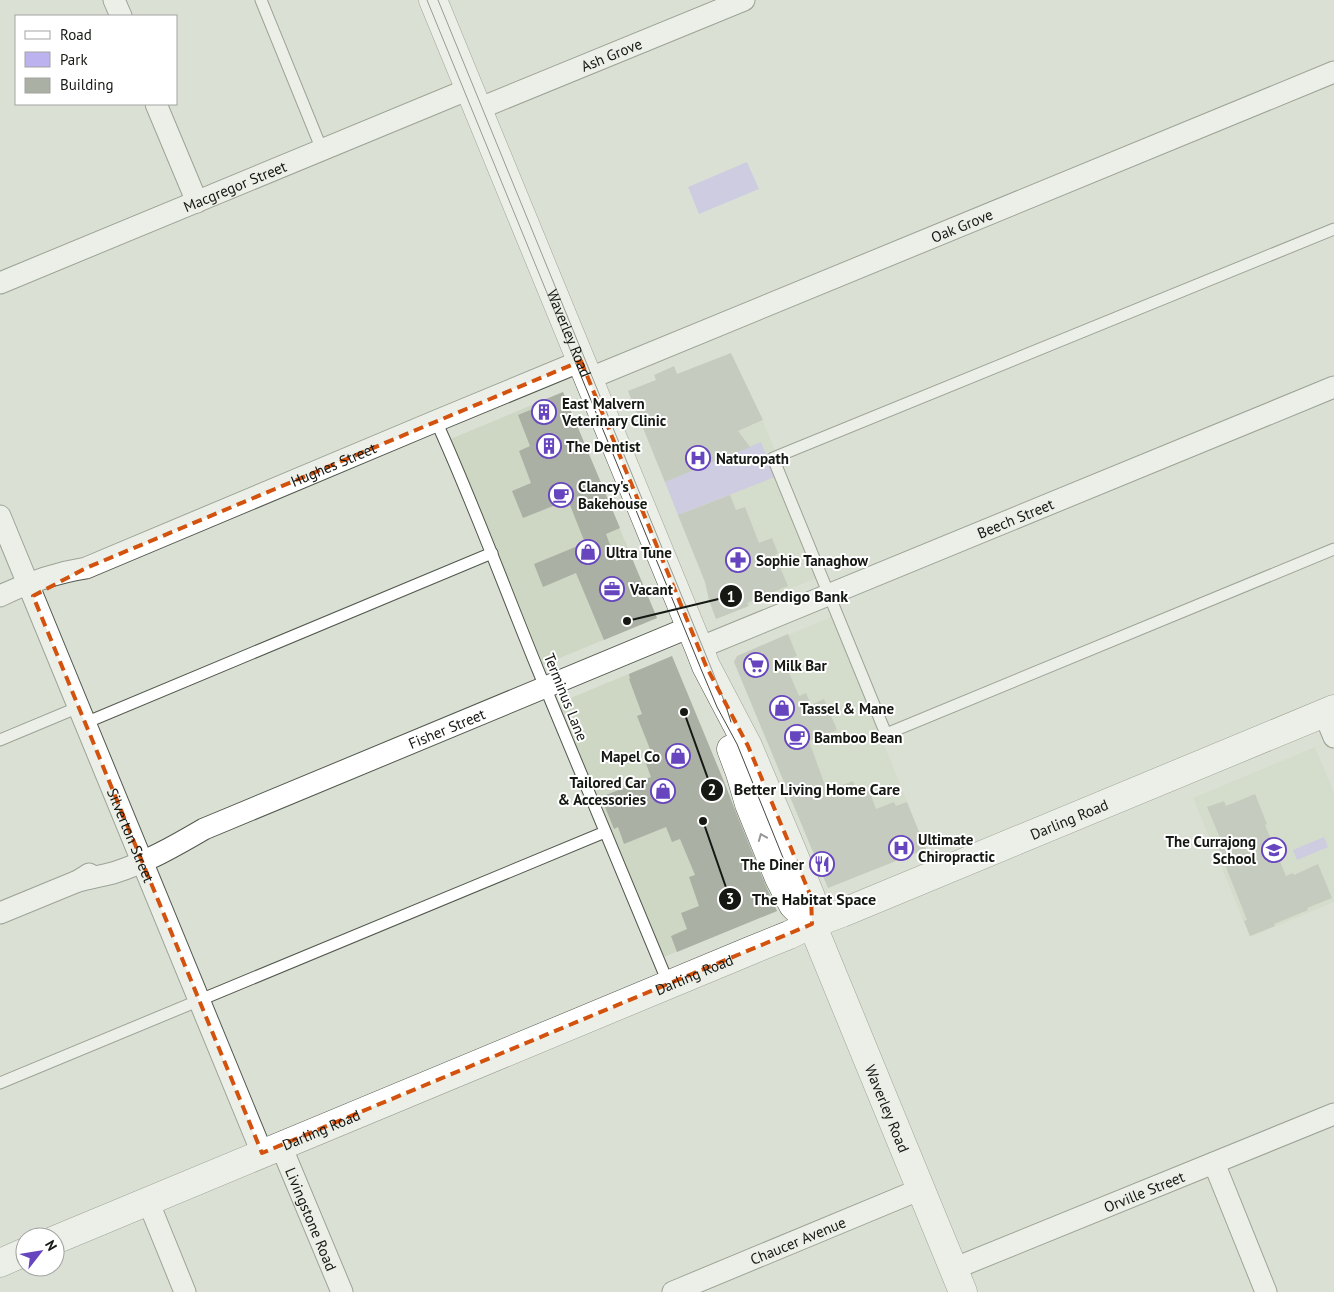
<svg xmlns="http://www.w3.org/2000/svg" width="1334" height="1292" font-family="'PT Sans',sans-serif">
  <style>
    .built { fill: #cdd7c3 }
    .green { fill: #bcb2f0 }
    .building { fill: #aab0a4 }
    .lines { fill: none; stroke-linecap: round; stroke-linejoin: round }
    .lane-casing { stroke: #52584d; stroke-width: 13 }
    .street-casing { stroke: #52584d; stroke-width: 23 }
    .secondary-casing { stroke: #52584d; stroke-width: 29 }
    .lane { stroke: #fff; stroke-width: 11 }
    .street { stroke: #fff; stroke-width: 21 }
    .secondary { stroke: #fff; stroke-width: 28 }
    .tram { stroke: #444841; stroke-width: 1 }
    .oneway { stroke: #969795 }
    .marked { fill: none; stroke: #d3520d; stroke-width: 4; stroke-dasharray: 10 6; stroke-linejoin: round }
    .labels { text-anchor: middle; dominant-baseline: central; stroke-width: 4; stroke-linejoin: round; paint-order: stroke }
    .street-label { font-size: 15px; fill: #151813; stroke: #fff }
    .poi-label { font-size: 15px; font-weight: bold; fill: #151813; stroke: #fff; text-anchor: start }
    .leader { fill: none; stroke: #151813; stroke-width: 2 }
    .callout-dot { fill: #151813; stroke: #fff; stroke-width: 2 }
    .mark-label { font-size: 15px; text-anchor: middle; font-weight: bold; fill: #fff }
    .callout-label { font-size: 16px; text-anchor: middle; font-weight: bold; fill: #151813; stroke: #fff; stroke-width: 4; stroke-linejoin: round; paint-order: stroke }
  </style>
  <rect width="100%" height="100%" fill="#dae1d4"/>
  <g class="built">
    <path d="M656 380 730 434 763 421 826 574 716 619 709 600 705 582 628 391Z"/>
    <path d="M563 392 657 618 533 669 441 443Z"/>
    <path d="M841 613 885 747 926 849 828 888 734 662 737 656Z"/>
    <path d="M672 656 777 911 654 961 549 707Z"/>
    <path d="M1315 747 1334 793V902L1250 937 1193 798Z"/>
  </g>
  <g class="green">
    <path d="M747 162 759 189 699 214 688 187Z"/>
    <path d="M761 442 775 477 678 515 665 482Z"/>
    <path d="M1324 837 1328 847 1297 860 1293 850Z"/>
  </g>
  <g class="building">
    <path d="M731 353 763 420 738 431 750 447 665 482 628 391 656 380 654 375 674 366 677 374Z"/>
    <path d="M563 392 620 528 606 534 616 561 631 556 657 618 604 640 576 573 543 587 534 564 585 543 568 500 523 518 512 491 531 483 519 451 530 446 518 415 535 408 534 404Z"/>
    <path d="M730 495 736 510 745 507 759 543 772 538 778 553 775 555 788 586 747 603 749 606 716 619 709 600 705 582 678 515Z"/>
    <path d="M788 634 797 656 784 661 799 696 806 693 811 705 824 699 837 730 809 741 827 791 853 781 858 794 869 790 876 809 894 802 896 806 907 802 926 849 828 888 734 662 737 656Z"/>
    <path d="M672 656 725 784 735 810 765 884 777 911 677 952 671 936 687 929 681 913 699 906 689 877 695 875 680 839 672 842 666 827 624 844 618 827 614 829 601 797 651 777 645 761 653 757 637 716 642 714 629 679H630L629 674Z"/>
    <path d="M1255 794 1267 824 1265 825 1286 876 1293 873 1294 875 1318 864 1332 898 1307 908 1308 910 1274 924 1275 926 1250 936 1244 921 1247 920 1218 847 1223 845 1207 807 1224 801 1226 806Z"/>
  </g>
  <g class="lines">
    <defs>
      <g id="lane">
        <path d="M261 0 322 150"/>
        <path d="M1334 229 773 458 886 734 1334 549"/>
        <path d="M436 421C473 502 504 587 538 670 581 775 625 880 669 985"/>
        <path d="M85 723 492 553"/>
        <path d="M0 740 79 707"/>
        <path d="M0 1083 605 832"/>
      </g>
      <g id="street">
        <path d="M114 0 121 16"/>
        <path d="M156 104 197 202"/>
        <path id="s1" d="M478 109 744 0"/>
        <path id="s2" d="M0 283 469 89"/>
        <path id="s3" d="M588 379 1334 72"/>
        <path id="s4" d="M0 516 262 1153"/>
        <path id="s5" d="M0 596C29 582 54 573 86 568L436 421 581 361"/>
        <path id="s6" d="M699 648 1334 387"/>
        <path d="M1324 713 1334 737"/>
        <path id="s7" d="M78 881C90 878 101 876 113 873 145 863 175 846 204 829L690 627"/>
        <path d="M0 913 78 881 89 874"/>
        <path id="s8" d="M281 1146 342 1292"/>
        <path d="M1214 1163 1266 1292"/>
        <path d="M148 1201 185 1292"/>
        <path id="s9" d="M953 1269 1334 1114"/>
        <path id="s10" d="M673 1292 921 1189"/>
      </g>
      <g id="secondary">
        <path id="s11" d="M433 0 699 648 706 666 748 746 791 848 811 897 812 924 963 1292"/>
        <path d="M731 749 740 773 749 804 779 878 793 905 812 924"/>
        <path id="s12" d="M55 1240 752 950 789 935 812 924 842 913 1334 709"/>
        <path d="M0 1263 25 1252"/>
      </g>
    </defs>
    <use href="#lane" class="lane-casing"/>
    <use href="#street" class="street-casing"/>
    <use href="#secondary" class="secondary-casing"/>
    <use href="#lane" class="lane"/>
    <use href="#street" class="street"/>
    <use href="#secondary" class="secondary"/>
    <g class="tram">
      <path d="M427 0 701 669 717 707 737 744 788 870"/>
      <path d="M438 0 710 665 725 703 731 722"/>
    </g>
  </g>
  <defs><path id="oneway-chevron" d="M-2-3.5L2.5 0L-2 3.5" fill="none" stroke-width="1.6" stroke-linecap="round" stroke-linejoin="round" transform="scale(1.25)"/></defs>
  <use class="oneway" href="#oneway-chevron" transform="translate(762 837) rotate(-112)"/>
  <path d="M0 0H1334V1292H0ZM581 361 706 666 748 746 791 848 811 897 812 924 262 1153 33 596 86 568Z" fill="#dae1d4" fill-opacity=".55" fill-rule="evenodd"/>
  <path class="marked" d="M581 361 706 666 748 746 791 848 811 897 812 924 262 1153 33 596 86 568Z"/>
  <defs>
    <symbol id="building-ring" viewBox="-11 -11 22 22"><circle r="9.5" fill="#fff" stroke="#6745be" stroke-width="1.5"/><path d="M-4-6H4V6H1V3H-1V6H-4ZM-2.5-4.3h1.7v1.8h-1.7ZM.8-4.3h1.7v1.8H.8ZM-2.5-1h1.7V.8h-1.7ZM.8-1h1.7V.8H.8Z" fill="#6745be"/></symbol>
    <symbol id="hospital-ring" viewBox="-11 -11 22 22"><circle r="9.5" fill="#fff" stroke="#6745be" stroke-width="1.5"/><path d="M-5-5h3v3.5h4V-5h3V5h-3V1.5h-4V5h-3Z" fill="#6745be"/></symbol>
    <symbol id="cafe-ring" viewBox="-11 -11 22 22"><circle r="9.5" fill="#fff" stroke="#6745be" stroke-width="1.5"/><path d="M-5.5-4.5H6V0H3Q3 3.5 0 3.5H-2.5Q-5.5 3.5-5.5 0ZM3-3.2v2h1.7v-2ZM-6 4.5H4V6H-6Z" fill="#6745be"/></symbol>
    <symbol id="shop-ring" viewBox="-11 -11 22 22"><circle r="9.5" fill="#fff" stroke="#6745be" stroke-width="1.5"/><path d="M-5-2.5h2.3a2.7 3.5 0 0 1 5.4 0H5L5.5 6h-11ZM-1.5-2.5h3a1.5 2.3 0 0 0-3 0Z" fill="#6745be"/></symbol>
    <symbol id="pharmacy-ring" viewBox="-11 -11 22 22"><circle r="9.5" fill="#fff" stroke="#6745be" stroke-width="1.5"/><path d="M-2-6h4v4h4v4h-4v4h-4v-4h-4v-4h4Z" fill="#6745be"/></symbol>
    <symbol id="office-ring" viewBox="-11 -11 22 22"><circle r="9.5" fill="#fff" stroke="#6745be" stroke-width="1.5"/><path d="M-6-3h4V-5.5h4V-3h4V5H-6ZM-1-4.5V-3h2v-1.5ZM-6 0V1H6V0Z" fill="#6745be"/></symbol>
    <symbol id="supermarket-ring" viewBox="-11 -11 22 22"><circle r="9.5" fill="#fff" stroke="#6745be" stroke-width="1.5"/><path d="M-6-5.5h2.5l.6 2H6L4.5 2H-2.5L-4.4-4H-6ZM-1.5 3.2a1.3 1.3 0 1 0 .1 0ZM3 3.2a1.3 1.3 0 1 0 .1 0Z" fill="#6745be"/></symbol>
    <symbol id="school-ring" viewBox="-11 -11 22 22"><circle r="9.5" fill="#fff" stroke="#6745be" stroke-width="1.5"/><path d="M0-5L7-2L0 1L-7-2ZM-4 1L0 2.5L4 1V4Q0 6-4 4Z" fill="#6745be"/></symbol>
    <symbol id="restaurant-ring" viewBox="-11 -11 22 22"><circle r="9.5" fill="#fff" stroke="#6745be" stroke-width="1.5"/><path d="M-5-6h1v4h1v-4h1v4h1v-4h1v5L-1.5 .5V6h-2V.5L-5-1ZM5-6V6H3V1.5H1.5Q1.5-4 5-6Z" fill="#6745be"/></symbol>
  </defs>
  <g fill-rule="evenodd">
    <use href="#building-ring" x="530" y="398" width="28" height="28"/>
    <use href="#building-ring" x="535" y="432" width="28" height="28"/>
    <use href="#hospital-ring" x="684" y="444" width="28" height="28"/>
    <use href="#cafe-ring" x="547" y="481" width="28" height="28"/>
    <use href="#shop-ring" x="574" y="538" width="28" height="28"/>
    <use href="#pharmacy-ring" x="724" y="546" width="28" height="28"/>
    <use href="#office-ring" x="598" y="575" width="28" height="28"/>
    <use href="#supermarket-ring" x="742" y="651" width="28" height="28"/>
    <use href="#shop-ring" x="768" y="694" width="28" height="28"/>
    <use href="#cafe-ring" x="783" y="723" width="28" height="28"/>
    <use href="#shop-ring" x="664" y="742" width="28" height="28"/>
    <use href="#shop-ring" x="649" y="777" width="28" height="28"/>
    <use href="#hospital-ring" x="887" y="834" width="28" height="28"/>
    <use href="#school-ring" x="1260" y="836" width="28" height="28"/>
    <use href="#restaurant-ring" x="808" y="850" width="28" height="28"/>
  </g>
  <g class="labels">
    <g class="street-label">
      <text stroke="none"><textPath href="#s1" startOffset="144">Ash Grove</textPath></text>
      <text stroke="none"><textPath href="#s2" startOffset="254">Macgregor Street</textPath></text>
      <text stroke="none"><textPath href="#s3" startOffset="404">Oak Grove</textPath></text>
      <text stroke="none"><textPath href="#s11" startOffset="360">Waverley Road</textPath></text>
      <text stroke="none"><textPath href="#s5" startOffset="359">Hughes Street</textPath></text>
      <text stroke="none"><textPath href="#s6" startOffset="342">Beech Street</textPath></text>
      <text transform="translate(566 697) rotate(68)">Terminus Lane</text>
      <text stroke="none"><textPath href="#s7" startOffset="400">Fisher Street</textPath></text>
      <text stroke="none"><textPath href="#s12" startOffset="1098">Darling Road</textPath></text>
      <text stroke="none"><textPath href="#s4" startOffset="345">Silverton Street</textPath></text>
      <text stroke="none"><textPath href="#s12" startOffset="692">Darling Road</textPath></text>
      <text stroke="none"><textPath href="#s11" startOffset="1200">Waverley Road</textPath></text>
      <text stroke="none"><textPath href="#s12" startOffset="288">Darling Road</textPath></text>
      <text stroke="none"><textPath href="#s9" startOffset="206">Orville Street</textPath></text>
      <text stroke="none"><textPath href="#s8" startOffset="79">Livingstone Road</textPath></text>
      <text stroke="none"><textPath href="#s10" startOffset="135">Chaucer Avenue</textPath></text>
    </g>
    <g class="poi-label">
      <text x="562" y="403">East Malvern<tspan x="562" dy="17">Veterinary Clinic</tspan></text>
      <text x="566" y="446">The Dentist</text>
      <text x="716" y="458">Naturopath</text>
      <text x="578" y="486">Clancy's<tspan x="578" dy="17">Bakehouse</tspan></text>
      <text x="606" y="552">Ultra Tune</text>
      <text x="756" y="560">Sophie Tanaghow</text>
      <text x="630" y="589">Vacant</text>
      <text x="774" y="665">Milk Bar</text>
      <text x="800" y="708">Tassel &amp; Mane</text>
      <text x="814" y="737">Bamboo Bean</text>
      <text x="660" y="756" text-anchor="end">Mapel Co</text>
      <text x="646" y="782" text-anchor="end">Tailored Car<tspan x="646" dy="17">&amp; Accessories</tspan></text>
      <text x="918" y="839">Ultimate<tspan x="918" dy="17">Chiropractic</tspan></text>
      <text x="1256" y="841" text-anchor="end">The Currajong<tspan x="1256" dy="17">School</tspan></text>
      <text x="804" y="864" text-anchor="end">The Diner</text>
    </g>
  </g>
  <path class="leader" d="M627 621L731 596M684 712L712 790M703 821L730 899"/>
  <g class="callout-dot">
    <circle cx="627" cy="621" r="5"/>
    <circle cx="684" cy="712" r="5"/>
    <circle cx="703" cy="821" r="5"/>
    <circle cx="731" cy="596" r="12"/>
    <circle cx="712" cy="790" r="12"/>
    <circle cx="730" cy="899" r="12"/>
  </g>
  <g class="mark-label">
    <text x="731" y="602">1</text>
    <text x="712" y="795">2</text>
    <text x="730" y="904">3</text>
  </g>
  <g class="callout-label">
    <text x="801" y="602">Bendigo Bank</text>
    <text x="817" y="795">Better Living Home Care</text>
    <text x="814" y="905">The Habitat Space</text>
  </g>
  <rect x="15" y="15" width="162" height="90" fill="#ffffff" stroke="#a1a3a1"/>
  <rect x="25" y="31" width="25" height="8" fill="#ffffff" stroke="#a1a3a1"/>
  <text x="60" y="40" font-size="15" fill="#151813">Road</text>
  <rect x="25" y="52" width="25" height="15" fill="#bcb2f0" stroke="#a1a3a1"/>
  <text x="60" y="65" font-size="15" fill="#151813">Park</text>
  <rect x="25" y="78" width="25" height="15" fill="#aab0a4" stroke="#a1a3a1"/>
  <text x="60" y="90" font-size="15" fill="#151813">Building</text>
  <g transform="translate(40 1252) rotate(59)"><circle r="24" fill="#ffffff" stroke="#a1a3a1"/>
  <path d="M0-4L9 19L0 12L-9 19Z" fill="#6745be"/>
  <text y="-8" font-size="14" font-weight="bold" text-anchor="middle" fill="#151813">N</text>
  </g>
</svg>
